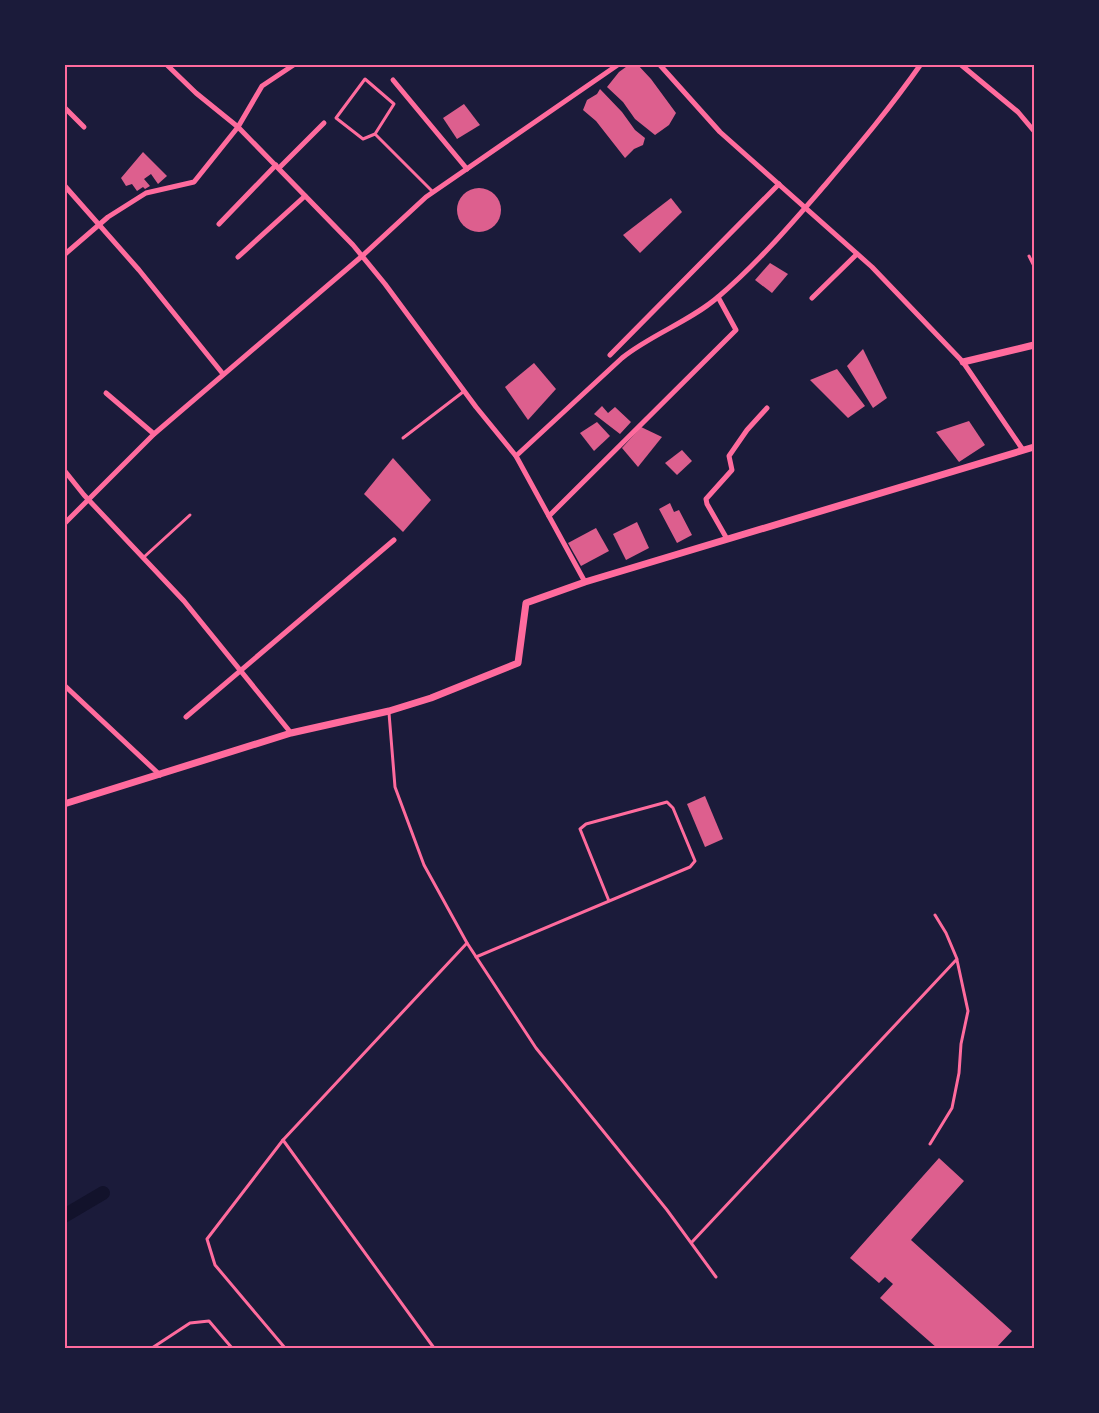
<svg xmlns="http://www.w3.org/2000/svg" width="1099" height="1413" font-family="Manrope,sans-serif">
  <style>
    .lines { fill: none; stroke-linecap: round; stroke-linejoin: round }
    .canal { stroke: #12122b; stroke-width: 14 }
    .building { fill: #dd5f8e }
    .service { stroke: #ff6b9d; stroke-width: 3 }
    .minor { stroke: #ff6b9d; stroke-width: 5 }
    .tertiary { stroke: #ff6b9d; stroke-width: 7 }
    .neatline { fill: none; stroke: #ff6b9d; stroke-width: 2 }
  </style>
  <rect width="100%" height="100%" fill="#1b1b3a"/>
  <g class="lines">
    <path class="canal" d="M64 1216 103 1193"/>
  </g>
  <g class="building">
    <path d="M630 64H637L651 79 676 113 669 125 655 135 635 119 623 102 607 87 619 72Z"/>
    <path d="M600 89 622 112 635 130 645 138 643 145 634 149 625 158 596 121 583 110 587 100 597 94Z"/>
    <path d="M464 104 480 125 457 139 443 118Z"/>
    <path d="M143 152 167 176 158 184 151 174 144 179 150 186 145 189 143 187 137 191 132 184 126 186 121 178Z"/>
    <circle cx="479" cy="210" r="22"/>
    <path d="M671 198 682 212 640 253 623 235Z"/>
    <path d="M770 263 788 274 772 293 755 280Z"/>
    <path d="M863 349 887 398 873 408 847 366Z"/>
    <path d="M534 363 556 389 528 420 505 387Z"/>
    <path d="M837 369 865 406 848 418 810 380Z"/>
    <path d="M602 406 608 413 615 407 631 422 620 434 594 414Z"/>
    <path d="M969 421 985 445 959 462 936 432Z"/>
    <path d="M597 422 610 436 594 451 580 433Z"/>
    <path d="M641 427 662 437 638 467 622 448Z"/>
    <path d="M682 450 692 461 677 475 665 463Z"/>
    <path d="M393 458 431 500 403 532 364 494Z"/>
    <path d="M670 503 674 512 679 510 692 535 677 543 659 509Z"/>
    <path d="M637 522 649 548 626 560 613 534Z"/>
    <path d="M596 528 609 551 581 566 568 543Z"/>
    <path d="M705 796 723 839 705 847 687 804Z"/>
    <path d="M939 1158 964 1181 911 1240 1012 1331 996 1348H937L880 1298 893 1284 885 1277 879 1283 850 1258Z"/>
  </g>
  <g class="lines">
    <g class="service">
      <path d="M375 134 394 104 365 79 336 118 363 139 375 134 433 192"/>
      <path d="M1029 256 1034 266"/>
      <path d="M403 438 463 392"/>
      <path d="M144 557 190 515"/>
      <path d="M389 713 395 787 424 865 467 943 536 1048 667 1210 716 1277"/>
      <path d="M476 957 690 867 695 861 673 808 667 802 586 824 580 829 609 901"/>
      <path d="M283 1140 434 1348"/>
      <path d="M930 1144 952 1108 959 1073 961 1044 968 1011 957 960"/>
      <path d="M692 1242 957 959 946 933 935 915"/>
      <path d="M152 1348 190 1323 209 1321 232 1348"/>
      <path d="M285 1348 215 1265 207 1239 283 1140 467 943"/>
    </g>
    <g class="minor">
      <path d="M166 64 196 93 238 127 353 245 385 284 476 407 516 456 585 582"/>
      <path d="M659 64 720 132 872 267 963 362 1023 450"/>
      <path d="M960 64 1018 112 1034 131"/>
      <path d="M393 80 467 169"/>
      <path d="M64 107 84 127"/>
      <path d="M279 168 324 123"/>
      <path d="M64 185 139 270 223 374"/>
      <path d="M219 224 276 165"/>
      <path d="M64 255 108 217 146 193 194 182 238 127 262 86 295 64"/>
      <path d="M238 257 305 196"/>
      <path d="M812 298 857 254"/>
      <path d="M610 355 779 184"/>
      <path d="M106 393 154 434"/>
      <path d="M516 456 622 358C652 334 689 322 718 297 757 264 791 224 825 185 858 146 891 107 921 64"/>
      <path d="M64 470 84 495 184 601 291 733"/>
      <path d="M549 516 736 330 718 297"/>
      <path d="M64 524 154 434 361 257 426 197 619 64"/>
      <path d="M727 539 707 504 706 499 732 470 729 456 747 430 767 408"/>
      <path d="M64 685 160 775"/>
      <path d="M186 717 394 540"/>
    </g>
    <g class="tertiary">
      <path d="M963 362 1034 345"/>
      <path d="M64 804 291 733 389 711 431 698 518 663 526 603 585 582 1034 447"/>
    </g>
  </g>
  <rect width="1099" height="1413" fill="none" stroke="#1b1b3a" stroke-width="132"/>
  <rect x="66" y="66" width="967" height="1281" class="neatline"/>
</svg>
